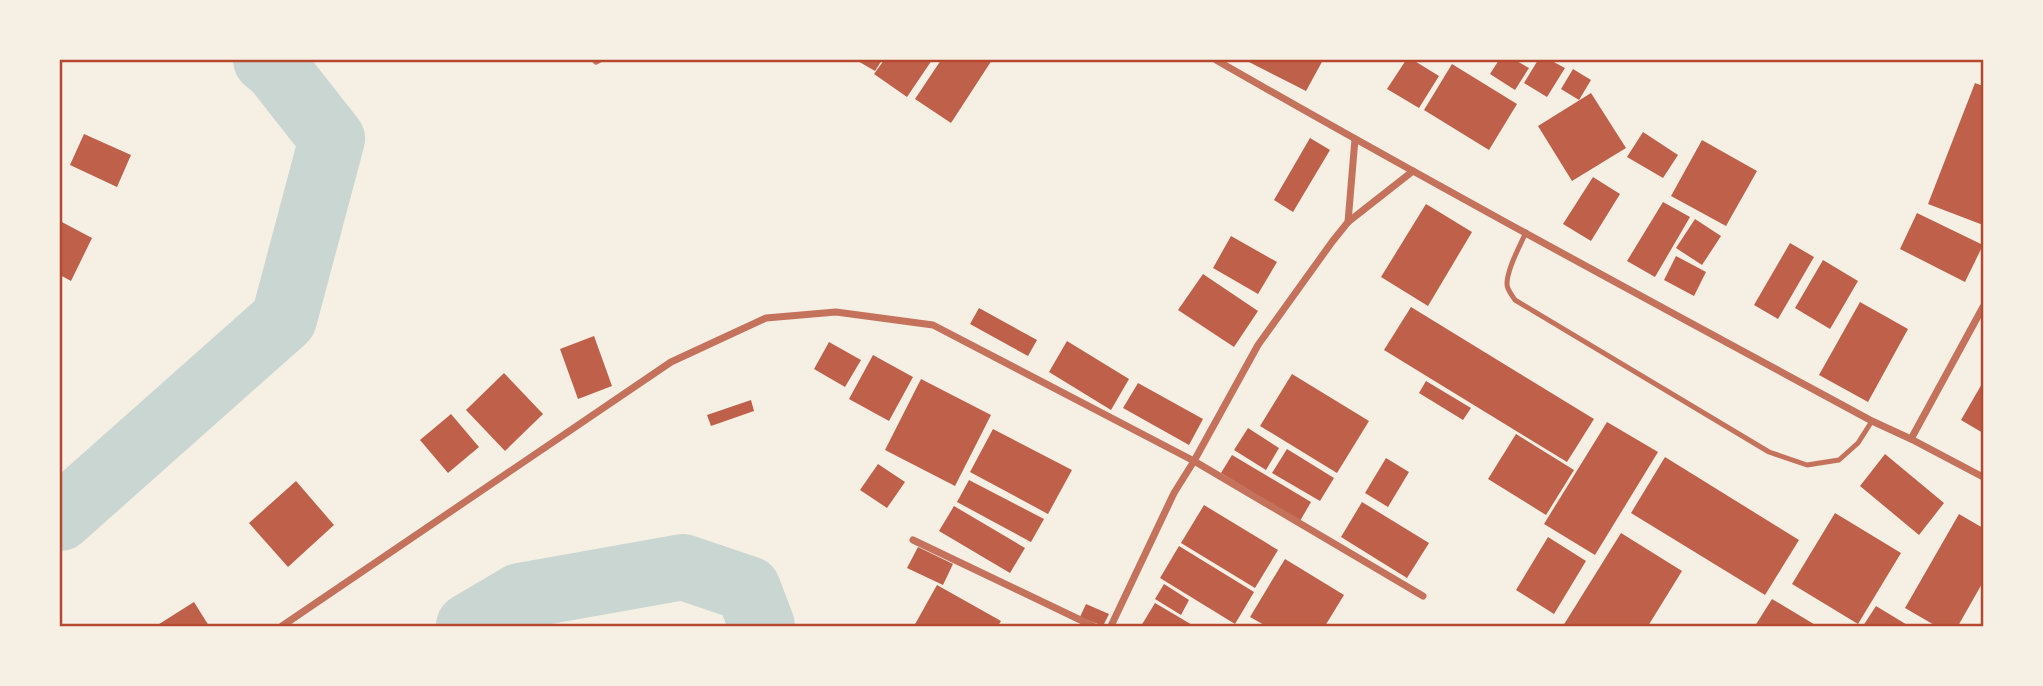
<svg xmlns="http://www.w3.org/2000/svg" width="2043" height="686" font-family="Spectral,serif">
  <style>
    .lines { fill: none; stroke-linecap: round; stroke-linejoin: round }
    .river { stroke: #c9d6d2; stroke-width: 66 }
    .building { fill: #bf614a }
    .service { stroke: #c5725c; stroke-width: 5 }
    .minor { stroke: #c5725c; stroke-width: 7 }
    .neatline { fill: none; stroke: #b5482f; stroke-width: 2.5 }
  </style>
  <rect width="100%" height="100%" fill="#f6efe4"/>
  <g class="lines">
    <g class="river">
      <path d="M60 518 284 319 332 139 277 69 266 60"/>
      <path d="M469 626 520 596 683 567 748 589 762 626"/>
    </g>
  </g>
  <g class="building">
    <path d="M856 60H882L875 71Z"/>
    <path d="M884 60H932L907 97 874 74Z"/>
    <path d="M941 60H992L951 123 915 99Z"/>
    <path d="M1245 60H1323L1306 91Z"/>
    <path d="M1406 60H1413L1439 76 1419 108 1387 89Z"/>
    <path d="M1499 60H1515L1529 68 1515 90 1490 74Z"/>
    <path d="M1538 60H1550L1565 68 1547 97 1524 83Z"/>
    <path d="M1452 64 1517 104 1489 150 1424 110Z"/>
    <path d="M1573 69 1591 80 1579 100 1561 89Z"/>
    <path d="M1975 83 1983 86V225L1928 204Z"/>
    <path d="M1591 93 1626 148 1572 181 1538 126Z"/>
    <path d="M1643 132 1678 155 1663 178 1627 157Z"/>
    <path d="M84 134 131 155 117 187 70 165Z"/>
    <path d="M1310 138 1330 150 1293 212 1274 200Z"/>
    <path d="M1702 140 1757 171 1726 226 1671 196Z"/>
    <path d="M1593 177 1620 194 1591 241 1563 224Z"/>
    <path d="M1663 202 1690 217 1655 277 1627 261Z"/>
    <path d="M1426 204 1472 232 1428 306 1381 277Z"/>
    <path d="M1917 213 1983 245 1965 282 1900 249Z"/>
    <path d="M1695 219 1721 236 1702 265 1676 248Z"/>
    <path d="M60 221 92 238 71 281 60 275Z"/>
    <path d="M1231 236 1277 262 1258 294 1213 268Z"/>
    <path d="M1790 243 1814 257 1778 319 1754 305Z"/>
    <path d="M1676 256 1706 272 1694 296 1664 280Z"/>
    <path d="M1823 260 1858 281 1830 329 1795 308Z"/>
    <path d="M1203 274 1258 311 1234 347 1178 310Z"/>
    <path d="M1860 302 1908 329 1868 402 1819 375Z"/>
    <path d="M1411 307 1594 419 1567 462 1384 350Z"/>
    <path d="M979 308 1037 340 1028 356 970 324Z"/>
    <path d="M594 336 612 386 578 399 560 349Z"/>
    <path d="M1067 341 1129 379 1111 410 1049 372Z"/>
    <path d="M829 342 861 360 845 387 814 369Z"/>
    <path d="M873 355 913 377 889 421 849 399Z"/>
    <path d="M504 373 543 414 505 451 466 410Z"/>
    <path d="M1292 374 1369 421 1337 473 1260 426Z"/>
    <path d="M921 379 991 415 955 486 885 450Z"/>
    <path d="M1426 381 1471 408 1463 420 1419 393Z"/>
    <path d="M1983 382V433L1961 420Z"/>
    <path d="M1138 383 1203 419 1189 445 1123 408Z"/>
    <path d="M751 400 754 411 711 426 707 415Z"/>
    <path d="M451 414 479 447 448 473 420 440Z"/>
    <path d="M1607 422 1658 452 1595 555 1544 524Z"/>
    <path d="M1248 428 1279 448 1266 470 1234 450Z"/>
    <path d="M993 429 1072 470 1048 514 970 472Z"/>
    <path d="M1516 434 1574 470 1546 515 1488 479Z"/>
    <path d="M1287 449 1334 478 1320 501 1272 473Z"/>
    <path d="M1885 454 1944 503 1919 535 1860 486Z"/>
    <path d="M1232 455 1311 502 1300 521 1221 473Z"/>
    <path d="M1665 457 1799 540 1765 595 1631 513Z"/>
    <path d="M1386 458 1409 472 1388 507 1365 493Z"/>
    <path d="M878 464 905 482 887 508 860 490Z"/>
    <path d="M969 480 1044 519 1031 542 957 502Z"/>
    <path d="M296 481 334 525 288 567 249 523Z"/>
    <path d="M1362 502 1429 543 1407 578 1341 537Z"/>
    <path d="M1204 505 1278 550 1255 588 1181 543Z"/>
    <path d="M954 506 1025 548 1010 573 939 531Z"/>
    <path d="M1835 513 1901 553 1858 624 1792 584Z"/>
    <path d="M1959 514 1983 528V582L1958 626H1936L1905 608Z"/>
    <path d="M1621 533 1682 571 1648 626H1563Z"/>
    <path d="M1548 537 1586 561 1554 614 1516 590Z"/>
    <path d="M1179 546 1254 592 1235 624 1160 578Z"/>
    <path d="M918 547 953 564 943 585 907 568Z"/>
    <path d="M1285 559 1344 595 1325 626H1266L1250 617Z"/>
    <path d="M1164 584 1189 600 1181 615 1155 599Z"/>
    <path d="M937 585 1001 621 998 626H914Z"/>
    <path d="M1772 599 1817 626H1755Z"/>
    <path d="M194 602 209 626H156Z"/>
    <path d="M1155 603 1194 626H1141Z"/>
    <path d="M1086 604 1109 614 1103 626 1080 617Z"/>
    <path d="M1876 606 1909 626H1863Z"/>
  </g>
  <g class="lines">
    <path class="service" d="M1526 232C1520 246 1507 269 1507 284 1507 290 1512 295 1515 300L1769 452 1807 465 1839 460 1858 443 1872 421"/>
    <g class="minor">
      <path d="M1216 60C1432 184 1652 302 1872 421L1911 439 1983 477"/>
      <path d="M596 61 598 60"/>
      <path d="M1348 222 1355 139"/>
      <path d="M1911 439 1983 307"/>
      <path d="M913 540 1093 626"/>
      <path d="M282 626 671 362 766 318 836 312 933 325 1194 461 1423 596"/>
      <path d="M1111 626 1174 493 1194 461 1258 345 1332 242 1348 222 1413 171"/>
    </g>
  </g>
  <rect width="2043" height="686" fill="none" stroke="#f6efe4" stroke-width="122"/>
  <rect x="61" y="61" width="1921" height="564" class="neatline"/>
</svg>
